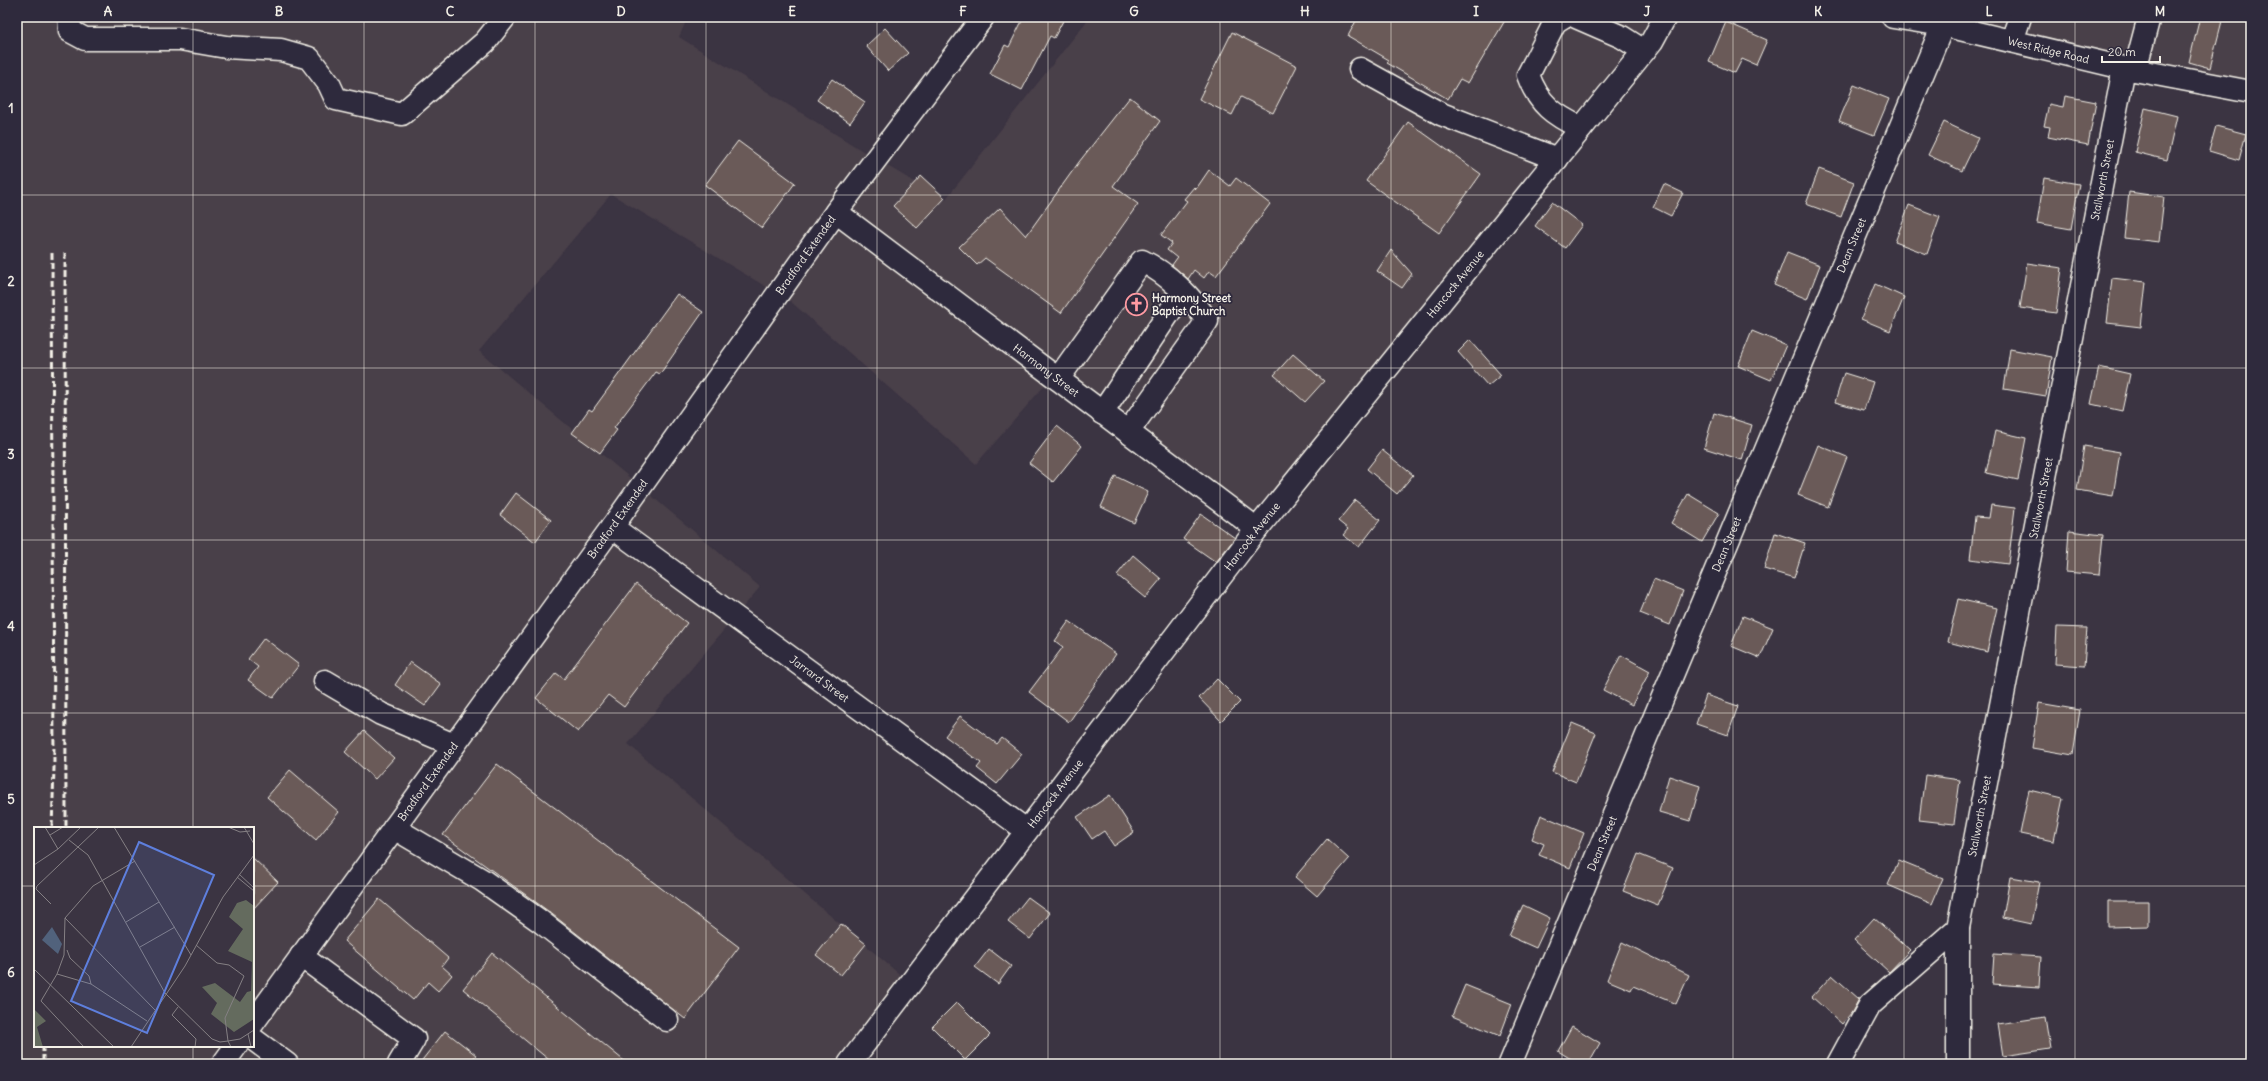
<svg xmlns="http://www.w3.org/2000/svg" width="2268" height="1081" font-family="Delius,sans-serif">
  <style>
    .built { fill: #493f49; fill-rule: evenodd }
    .building { fill: #6b5a58; stroke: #f4f1e8 }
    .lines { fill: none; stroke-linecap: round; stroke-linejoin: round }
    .minor-casing { stroke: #f4f1e8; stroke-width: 25 }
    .minor { stroke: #2f2a3d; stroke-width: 22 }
    .rail { stroke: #f4f1e8; stroke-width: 3; stroke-dasharray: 6 3; stroke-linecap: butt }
    .grid { fill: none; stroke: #f4f1e8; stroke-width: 1; stroke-opacity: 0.55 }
    .labels { text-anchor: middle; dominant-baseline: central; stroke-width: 3.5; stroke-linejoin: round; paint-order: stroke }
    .street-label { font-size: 11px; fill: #f4f1e8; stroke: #2f2a3d }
    .poi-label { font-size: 11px; font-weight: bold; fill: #f4f1e8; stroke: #2f2a3d; text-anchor: start }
    .inset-road { fill: none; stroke: #858084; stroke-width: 1 }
    .view { fill: #5e7fdd; fill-opacity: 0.15; stroke: #5e7fdd; stroke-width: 2 }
    .inset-edge { fill: none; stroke: #f4f1e8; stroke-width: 2 }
    .neatline { fill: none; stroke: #f4f1e8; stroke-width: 1.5 }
    .grid-label { font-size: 13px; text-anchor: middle; font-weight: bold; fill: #f4f1e8 }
  </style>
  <rect width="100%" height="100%" fill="#3b3442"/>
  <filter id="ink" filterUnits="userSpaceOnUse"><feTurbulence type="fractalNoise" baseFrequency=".025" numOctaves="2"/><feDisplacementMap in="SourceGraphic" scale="8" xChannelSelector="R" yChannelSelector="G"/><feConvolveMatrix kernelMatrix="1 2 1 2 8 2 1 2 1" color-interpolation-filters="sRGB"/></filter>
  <g filter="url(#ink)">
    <g class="built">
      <path d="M17 17H688L679 37 874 158 945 200 1090 17H1660L1256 541 1045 385 976 464 790 301 611 194 479 351 760 587 628 744 911 984 849 1064H17ZM35 828H253V1046H35Z"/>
      <path d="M1869 17H2251V87L2186 76Z"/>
    </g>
    <g class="building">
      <path d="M1024 17H1065L1054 38 1050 36 1022 90 990 74 1005 45 1009 47Z"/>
      <path d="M1358 17H1507L1468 83 1460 79 1448 99 1387 63 1389 60 1348 36Z"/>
      <path d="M2200 17H2223L2210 68 2189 62Z"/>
      <path d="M1726 22 1767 40 1756 65 1742 59 1735 73 1709 62Z"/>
      <path d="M885 28 908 53 888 71 866 46Z"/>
      <path d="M1232 32 1297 66 1273 113 1241 97 1232 115 1199 99Z"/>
      <path d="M832 79 865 102 850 123 817 100Z"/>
      <path d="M1854 85 1889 99 1874 135 1839 121Z"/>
      <path d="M2065 96 2096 102 2088 145 2048 137 2050 127 2044 126 2049 104 2063 107Z"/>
      <path d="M1130 97 1160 121 1113 186 1138 204 1061 313 985 258 977 265 959 247 1000 208 1026 236 1079 162Z"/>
      <path d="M2145 108 2177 116 2167 160 2135 152Z"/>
      <path d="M1408 122 1481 174 1439 233 1366 181Z"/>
      <path d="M1944 122 1978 138 1962 171 1928 155Z"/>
      <path d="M2216 126 2246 134 2239 160 2209 151Z"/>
      <path d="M738 141 795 183 762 228 705 185Z"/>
      <path d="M1819 169 1854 182 1841 217 1806 204Z"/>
      <path d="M1209 170 1230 186 1236 178 1270 204 1216 276 1209 271 1204 278 1194 270 1188 279 1172 265 1177 258 1167 250 1172 243 1161 235 1187 201 1184 199 1194 187 1196 189Z"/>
      <path d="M921 176 945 198 917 228 893 206Z"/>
      <path d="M2044 178 2079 184 2071 229 2037 223Z"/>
      <path d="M1664 184 1683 193 1671 216 1653 207Z"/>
      <path d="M2129 192 2164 197 2159 242 2124 238Z"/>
      <path d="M1552 202 1582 225 1565 248 1535 226Z"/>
      <path d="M1909 205 1940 217 1927 254 1895 242Z"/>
      <path d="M1391 250 1412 274 1402 288 1377 271Z"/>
      <path d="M1787 252 1820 265 1807 299 1774 285Z"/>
      <path d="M2027 263 2062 268 2056 313 2020 308Z"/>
      <path d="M2112 278 2146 282 2141 327 2107 323Z"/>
      <path d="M1875 284 1904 297 1890 331 1861 319Z"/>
      <path d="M677 294 703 312 660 374 656 372 614 428 617 430 600 453 572 433 589 409 592 411Z"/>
      <path d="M1752 331 1786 345 1771 380 1738 366Z"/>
      <path d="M1470 340 1501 375 1488 386 1458 352Z"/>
      <path d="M2010 349 2052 357 2046 396 2004 389Z"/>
      <path d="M1293 354 1324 381 1305 402 1274 375Z"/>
      <path d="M2099 367 2130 374 2122 411 2091 404Z"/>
      <path d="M1844 373 1873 382 1864 410 1835 402Z"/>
      <path d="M1714 413 1752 425 1742 460 1704 448Z"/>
      <path d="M1057 426 1082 446 1053 482 1029 463Z"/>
      <path d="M1995 431 2026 438 2018 480 1986 473Z"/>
      <path d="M1818 445 1847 457 1828 507 1798 495Z"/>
      <path d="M2084 446 2120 452 2113 496 2077 490Z"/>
      <path d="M1382 450 1413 475 1397 494 1367 469Z"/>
      <path d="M1115 476 1148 492 1134 523 1101 507Z"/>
      <path d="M516 493 551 520 535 542 500 515Z"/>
      <path d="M1688 494 1719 513 1702 542 1671 523Z"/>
      <path d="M1355 500 1380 520 1359 547 1343 535 1348 529 1338 521Z"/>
      <path d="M1991 505 2015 508 2008 564 1970 559 1975 517 1989 518Z"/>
      <path d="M1201 514 1235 538 1216 562 1183 539Z"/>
      <path d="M2069 531 2103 535 2099 575 2066 572Z"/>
      <path d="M1775 533 1805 543 1794 578 1764 569Z"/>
      <path d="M1133 555 1161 579 1145 598 1117 575Z"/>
      <path d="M1654 579 1683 591 1670 625 1640 613Z"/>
      <path d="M636 584 687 623 624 707 608 695 578 732 536 698 556 673 564 679Z"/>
      <path d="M1958 599 1997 608 1987 652 1948 642Z"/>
      <path d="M1743 616 1773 628 1760 658 1731 646Z"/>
      <path d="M1069 621 1116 654 1069 722 1029 692 1063 647 1055 641Z"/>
      <path d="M2057 627 2087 628 2084 666 2055 664Z"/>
      <path d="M264 638 299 665 273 698 248 680 258 667 248 659Z"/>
      <path d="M1621 655 1650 671 1632 705 1603 690Z"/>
      <path d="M410 662 441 684 425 706 395 685Z"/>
      <path d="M1217 679 1240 702 1221 721 1199 698Z"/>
      <path d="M1706 695 1738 706 1728 735 1696 724Z"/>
      <path d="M2039 703 2080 710 2073 755 2032 748Z"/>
      <path d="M960 716 997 744 1002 738 1022 754 997 784 977 768 981 763 945 736Z"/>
      <path d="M1572 723 1596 733 1576 782 1552 772Z"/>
      <path d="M364 731 394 758 375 779 345 752Z"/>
      <path d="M497 764 739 947 685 1019 548 911 443 835Z"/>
      <path d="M290 770 339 812 316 840 267 797Z"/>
      <path d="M1925 775 1960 780 1954 824 1919 820Z"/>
      <path d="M1669 776 1700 786 1690 821 1659 812Z"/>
      <path d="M2029 790 2063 798 2054 841 2020 834Z"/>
      <path d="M1110 795 1134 832 1114 846 1104 831 1092 839 1077 817Z"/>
      <path d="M1541 815 1584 833 1570 868 1539 855 1544 844 1532 839Z"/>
      <path d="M1327 839 1349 859 1317 896 1295 877Z"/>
      <path d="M1638 854 1673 868 1658 905 1623 891Z"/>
      <path d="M253 858 278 882 253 909Z"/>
      <path d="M1899 860 1943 878 1932 904 1888 885Z"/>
      <path d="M2010 877 2039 882 2031 924 2003 918Z"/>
      <path d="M1028 897 1050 913 1030 939 1008 922Z"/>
      <path d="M379 899 448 958 442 966 452 975 438 991 428 982 413 1000 344 941Z"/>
      <path d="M2108 901H2148V926L2108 927Z"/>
      <path d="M1523 905 1550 918 1536 948 1509 936Z"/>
      <path d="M1874 918 1910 950 1889 972 1854 940Z"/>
      <path d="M841 924 866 944 841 975 816 955Z"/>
      <path d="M1622 942 1689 975 1676 1004 1633 986 1631 990 1607 980Z"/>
      <path d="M989 949 1011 966 998 984 975 967Z"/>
      <path d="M492 953 628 1064H554L463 989Z"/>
      <path d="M1994 954 2041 957 2039 987 1992 984Z"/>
      <path d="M1832 975 1859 999 1852 1012 1842 1024 1812 997Z"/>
      <path d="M1465 985 1512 1004 1500 1036 1452 1016Z"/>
      <path d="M957 1002 990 1035 965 1060 932 1027Z"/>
      <path d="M2045 1017 2050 1049 2003 1056 1998 1024Z"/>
      <path d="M1572 1026 1600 1043 1588 1064H1579L1558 1051Z"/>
      <path d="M445 1031 476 1055 469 1064H419Z"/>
    </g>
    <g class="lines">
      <defs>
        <g id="minor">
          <path d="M69 17 70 31 85 39H180L226 47 281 50 309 58 329 84 336 99 402 114 485 42 505 17"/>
          <path d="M1563 17 1555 22 1528 75C1539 105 1554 115 1581 128"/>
          <path d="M1576 17 1622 37 1644 51"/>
          <path id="s1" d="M1893 17 1943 25 2124 68 2251 92"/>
          <path d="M2012 41 2020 17"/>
          <path d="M1360 69 1441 114 1557 159"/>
          <path d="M2135 70 2149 17"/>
          <path id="s2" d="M836 212 1257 529"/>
          <path d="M1058 379 1142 261C1167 273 1192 297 1207 321L1128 432"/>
          <path d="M1102 413 1183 292"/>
          <path id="s3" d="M612 527 1026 830"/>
          <path d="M325 681 381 714 454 745"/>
          <path d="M394 828 482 880 540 921 667 1020"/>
          <path d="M301 956 414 1039 399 1064"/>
          <path id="s4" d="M253 1023 612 527 836 212 983 17"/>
          <path d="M253 1039 287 1064"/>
          <path d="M223 1064 236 1046"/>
          <path id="s5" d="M849 1064 1257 529 1652 41 1665 17"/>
          <path id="s6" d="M1510 1064 1943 25V17"/>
          <path id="s7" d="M1838 1064 1870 1005 1958 928 2124 68"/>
          <path d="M1958 1064V928"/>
        </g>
      </defs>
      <use href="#minor" class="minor-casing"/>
      <use href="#minor" class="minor"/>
      <g class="rail">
        <path d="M52 253 54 768 52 828"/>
        <path d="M65 253 66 828"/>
        <path d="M43 1046V1064"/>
      </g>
    </g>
  </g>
  <path class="grid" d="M193 17V828M364 17V1064M535 17V1064M706 17V1064M877 17V1064M1048 17V1064M1220 17V1064M1391 17V1064M1562 17V1064M1733 17V1064M1904 17V1064M2075 17V1064M17 195H2251M17 368H2251M17 540H2251M17 713H2251M17 886H35M253 886H2251M193 1046V1064"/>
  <defs>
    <symbol id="church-ring" viewBox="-11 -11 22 22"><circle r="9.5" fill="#2f2a3d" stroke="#ff9aa2" stroke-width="1.5"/><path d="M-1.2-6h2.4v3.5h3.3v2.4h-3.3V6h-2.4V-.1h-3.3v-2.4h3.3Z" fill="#ff9aa2"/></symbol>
  </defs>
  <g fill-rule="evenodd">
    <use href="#church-ring" x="1124" y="292" width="25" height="25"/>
  </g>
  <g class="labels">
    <g class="street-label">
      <text stroke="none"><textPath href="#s1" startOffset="159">West Ridge Road</textPath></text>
      <text stroke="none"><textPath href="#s7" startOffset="946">Stallworth Street</textPath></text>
      <text stroke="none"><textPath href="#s6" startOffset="887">Dean Street</textPath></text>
      <text stroke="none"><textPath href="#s4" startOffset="946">Bradford Extended</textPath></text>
      <text stroke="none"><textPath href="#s5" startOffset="988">Hancock Avenue</textPath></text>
      <text stroke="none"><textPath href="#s2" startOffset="263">Harmony Street</textPath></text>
      <text stroke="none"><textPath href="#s7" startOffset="622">Stallworth Street</textPath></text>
      <text stroke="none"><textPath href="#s4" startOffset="622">Bradford Extended</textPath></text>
      <text stroke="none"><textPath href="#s5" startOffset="664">Hancock Avenue</textPath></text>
      <text stroke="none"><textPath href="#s6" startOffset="563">Dean Street</textPath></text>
      <text stroke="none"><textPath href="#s3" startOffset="257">Jarrard Street</textPath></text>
      <text stroke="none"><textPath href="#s4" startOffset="298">Bradford Extended</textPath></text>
      <text stroke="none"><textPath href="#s5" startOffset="340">Hancock Avenue</textPath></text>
      <text stroke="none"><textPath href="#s7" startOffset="298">Stallworth Street</textPath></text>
      <text stroke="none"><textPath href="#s6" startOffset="239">Dean Street</textPath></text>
    </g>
    <g class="poi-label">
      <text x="1152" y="298">Harmony Street<tspan x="1152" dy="13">Baptist Church</tspan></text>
    </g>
  </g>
  <g transform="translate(34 827)">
    <rect width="220" height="220" fill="#3b3442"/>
    <path d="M212 73 220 79V192L200 205 177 187 183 176 168 160 181 156 206 175 213 165 217 164 218 135 194 124 209 102 195 90 203 76ZM0 182 12 194 3 200 9 220H0Z" fill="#646b5e"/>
    <path d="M18 100 28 117 24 127 8 113Z" fill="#51627c"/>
    <path class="inset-road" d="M11 0 24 22M80 0 157 128M194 0 206 5 216 4M210 0 220 17M16 8 29 0M35 13 54 28 131 166 178 212 186 215 194 214 197 220M0 38 24 22 47 0M205 47 220 61M203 50 220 64M17 77 2 62 3 59 65 0M31 91 121 183M92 95 125 75M162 118 183 136 195 138 210 149 191 191 194 214 206 212 220 203M106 120 141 100M33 123 36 131 55 149 57 157 113 194M0 142 80 220M23 147 57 157M144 180 138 188 162 212 161 220M214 207 217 220M50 220 7 174 23 147 30 128 31 91 59 59 101 34M97 220 151 139 189 70 220 28"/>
    <path class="view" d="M105 15 180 48 113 206 37 174Z"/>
    <rect width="220" height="220" class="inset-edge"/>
  </g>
  <rect width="2268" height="1081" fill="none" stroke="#2f2a3d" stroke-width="44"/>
  <path d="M2102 56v6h58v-6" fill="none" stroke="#f4f1e8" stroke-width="2"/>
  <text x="2108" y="56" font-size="12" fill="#f4f1e8" stroke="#2f2a3d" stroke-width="3" paint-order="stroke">20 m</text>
  <rect x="22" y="22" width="2224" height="1037" class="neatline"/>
  <g class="grid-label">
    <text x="108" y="16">A</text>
    <text x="279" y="16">B</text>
    <text x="450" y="16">C</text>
    <text x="621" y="16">D</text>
    <text x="792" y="16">E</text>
    <text x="963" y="16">F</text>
    <text x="1134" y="16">G</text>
    <text x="1305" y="16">H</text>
    <text x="1476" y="16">I</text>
    <text x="1647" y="16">J</text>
    <text x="1818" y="16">K</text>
    <text x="1989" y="16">L</text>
    <text x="2160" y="16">M</text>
    <text x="11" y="113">1</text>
    <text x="11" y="286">2</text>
    <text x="11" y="459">3</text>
    <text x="11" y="631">4</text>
    <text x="11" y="804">5</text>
    <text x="11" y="977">6</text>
  </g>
</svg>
